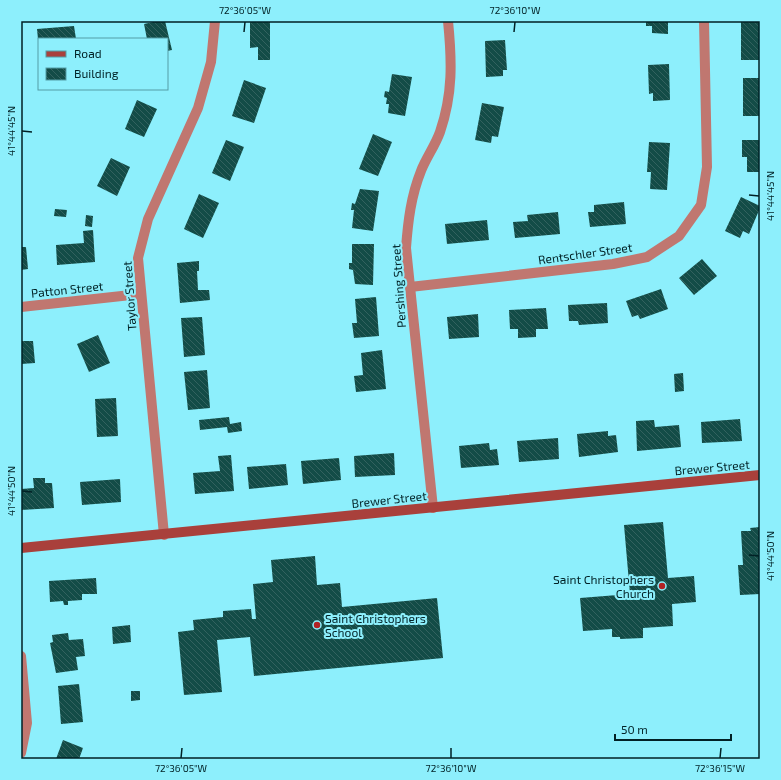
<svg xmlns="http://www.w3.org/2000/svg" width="781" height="780" font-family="'Exo 2',sans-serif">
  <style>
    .building { fill: url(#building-back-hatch) }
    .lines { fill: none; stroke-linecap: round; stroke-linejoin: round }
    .street { stroke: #c07770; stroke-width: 10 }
    .secondary { stroke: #a9403b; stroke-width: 10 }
    .ticks { fill: none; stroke: #012125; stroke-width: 1.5 }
    .poi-dot { fill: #b22124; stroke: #8deffc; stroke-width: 1.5 }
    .labels { text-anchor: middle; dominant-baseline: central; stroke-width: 4; stroke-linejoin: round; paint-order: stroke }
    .street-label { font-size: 12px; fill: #012125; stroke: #8deffc }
    .poi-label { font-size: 12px; fill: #012125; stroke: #8deffc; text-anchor: end }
    .neatline { fill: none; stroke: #012125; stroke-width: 1.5 }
    .ticks-label { font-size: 10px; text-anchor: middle; fill: #012125 }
  </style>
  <defs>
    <pattern id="building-back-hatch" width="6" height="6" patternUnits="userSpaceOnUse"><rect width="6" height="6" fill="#134c47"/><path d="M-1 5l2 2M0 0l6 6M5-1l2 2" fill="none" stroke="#33625f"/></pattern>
  </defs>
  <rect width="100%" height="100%" fill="#8deffc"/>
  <g class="building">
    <path d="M158 21H165L172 50 167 51V39H147L144 24Z"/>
    <path d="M250 21H270V60H258V47L250 48Z"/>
    <path d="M646 21H668V34L652 33V26H646Z"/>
    <rect x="741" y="21" width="19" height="39"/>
    <path d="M74 26 76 39H38L37 29Z"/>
    <path d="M505 40 507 70H503V76L486 77 485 41Z"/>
    <path d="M669 64 670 100 653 101V93L649 94 648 65Z"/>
    <path d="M392 74 412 77 405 116 388 113 389 104H386L387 98 384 97 385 91 389 92Z"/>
    <path d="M743 78H760L759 116H743Z"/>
    <path d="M244 80 266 88 254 123 232 116Z"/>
    <path d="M137 100 157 109 144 137 125 129Z"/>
    <path d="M482 103 504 107 498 137 492 136 491 143 475 140Z"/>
    <path d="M373 134 392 142 378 176 359 169Z"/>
    <path d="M226 140 244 147 230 181 212 173Z"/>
    <path d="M742 140H760V172H747V157H742Z"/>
    <path d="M649 142 670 143 667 190 650 189 651 172H647Z"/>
    <path d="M111 158 130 167 117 196 97 186Z"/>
    <path d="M360 189 379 191 373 231 352 228 354 210H351L352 203 355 204Z"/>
    <path d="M199 194 219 203 203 238 184 229Z"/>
    <path d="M741 197 760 206V208L749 234 743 231 740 238 725 231Z"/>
    <path d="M624 202 626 224 590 227 588 212H594V205Z"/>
    <path d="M55 209 67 210 66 217 54 216Z"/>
    <path d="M558 212 560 234 515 238 513 222 528 221 527 215Z"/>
    <path d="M86 215 93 216 92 227 85 226Z"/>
    <path d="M487 220 489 240 447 244 445 224Z"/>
    <path d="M93 230 95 262 57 265 56 245 84 243 83 231Z"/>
    <path d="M352 244H374L373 285 355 284 353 270 349 269V263H352Z"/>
    <path d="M21 247H26L28 269 21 270Z"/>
    <path d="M702 259 717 276 694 295 679 278Z"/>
    <path d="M199 261V271H197L198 290H209L210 300 180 303 177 263Z"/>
    <path d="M661 289 668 309 640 319 638 315 632 317 626 301Z"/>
    <path d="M376 297 379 336 354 338 352 323H357L355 299Z"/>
    <path d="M607 303 608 323 579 325 578 321H569L568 305Z"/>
    <path d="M546 308 548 329H536V337L518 338V329H510L509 310Z"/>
    <path d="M478 314 479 337 449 339 447 317Z"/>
    <path d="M202 317 205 355 184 357 181 318Z"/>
    <path d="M98 335 110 363 89 372 77 344Z"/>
    <path d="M21 341H33L35 363 21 364Z"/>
    <path d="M382 350 386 389 356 392 354 376 363 375 361 353Z"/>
    <path d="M207 370 210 408 188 410 184 372Z"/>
    <path d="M683 373 684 391 675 392 674 374Z"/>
    <path d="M116 398 118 436 97 437 95 399Z"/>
    <path d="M229 417 230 424 241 422 242 431 228 433 227 427 200 430 199 420Z"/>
    <path d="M740 419 742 441 702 443 701 422Z"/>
    <path d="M654 420 655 427 679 425 681 447 637 451 636 421Z"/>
    <path d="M608 431V436L616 435 618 452 579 457 577 434Z"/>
    <path d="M558 438 559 459 519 462 517 441Z"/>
    <path d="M489 443 490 450 497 449 499 465 461 468 459 446Z"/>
    <path d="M394 453 395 475 355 477 354 456Z"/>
    <path d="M231 455 234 491 195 494 193 473 220 471 218 456Z"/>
    <path d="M339 458 341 480 303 484 301 461Z"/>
    <path d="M286 464 288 485 249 489 247 467Z"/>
    <path d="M33 478H45V483H52L54 508 21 510V489L34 488Z"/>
    <path d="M120 479 121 502 82 505 80 482Z"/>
    <path d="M663 522 668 578 694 576 696 602 672 604 673 626 643 628V638L620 639V637H612V629L583 631 580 598 630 594 624 525Z"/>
    <path d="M760 527V594L740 595 738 565H743L741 531H751L750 528Z"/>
    <path d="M315 556 317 585 340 583 342 607 437 598 443 658 254 676 250 637 217 640 222 692 184 695 178 632 194 630 193 620 223 617V611L251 609 252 619H256L253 584 273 582 271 560Z"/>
    <path d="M96 578 97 594H82V600L68 601V605H64L63 601 50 602 49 581Z"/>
    <path d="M130 625 131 642 113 644 112 627Z"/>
    <path d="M68 633 69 640 83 639 85 656 76 657 78 670 56 673 50 643 53 642 52 635Z"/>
    <path d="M79 684 83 722 61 724 58 686Z"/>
    <path d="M131 691H140V700L131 701Z"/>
    <path d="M63 740 83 748 79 759H56Z"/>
  </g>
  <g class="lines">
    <g class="street">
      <path d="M410 287 613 264 647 257 679 236 701 205 707 167 704 21"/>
      <path d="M21 307 140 294"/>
      <path d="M433 508 406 248C408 221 411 196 421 171 426 158 435 146 440 132 453 94 452 61 448 21"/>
      <path d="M164 535 138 258 148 219 198 108 211 62 215 21"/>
      <path d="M21 656 27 723 21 753"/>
    </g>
    <path class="secondary" d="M21 548 760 475"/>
  </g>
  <path class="ticks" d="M244 32 245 22M514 32 515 22M22 131 32 132M749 195 759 196M22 491 32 492M749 555 759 556M181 758 182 748M451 758V748M720 758 721 748"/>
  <g class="poi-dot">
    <circle cx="662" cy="586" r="4"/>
    <circle cx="317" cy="625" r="4"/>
  </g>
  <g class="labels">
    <g class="street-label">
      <text transform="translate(585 253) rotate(-8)">Rentschler Street</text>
      <text transform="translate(398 286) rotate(-94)">Pershing Street</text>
      <text transform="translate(67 289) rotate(-6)">Patton Street</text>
      <text transform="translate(129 296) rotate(-94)">Taylor Street</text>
      <text transform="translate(712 467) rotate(-5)">Brewer Street</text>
      <text transform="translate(389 499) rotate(-6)">Brewer Street</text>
    </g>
    <g class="poi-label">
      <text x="654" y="579">Saint Christophers<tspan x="654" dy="14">Church</tspan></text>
      <text x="325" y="618" text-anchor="start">Saint Christophers<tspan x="325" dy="14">School</tspan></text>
    </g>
  </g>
  <rect width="781" height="780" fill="none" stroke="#8deffc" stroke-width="44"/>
  <rect x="38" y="38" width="130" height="52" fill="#8deffc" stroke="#559da6"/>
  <rect x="46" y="51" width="20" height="6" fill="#a9403b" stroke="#559da6"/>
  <text x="74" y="58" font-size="12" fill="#012125">Road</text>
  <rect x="46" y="68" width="20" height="12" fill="url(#building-back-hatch)" stroke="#559da6"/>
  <text x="74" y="78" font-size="12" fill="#012125">Building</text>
  <path d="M615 734v6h116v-6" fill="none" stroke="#012125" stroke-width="2"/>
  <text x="621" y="734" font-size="12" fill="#012125" stroke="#8deffc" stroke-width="3" paint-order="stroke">50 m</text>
  <rect x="22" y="22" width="737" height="736" class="neatline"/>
  <g class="ticks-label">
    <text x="245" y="14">72°36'05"W</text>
    <text x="515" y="14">72°36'10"W</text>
    <text transform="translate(11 131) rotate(-90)" y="4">41°44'45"N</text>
    <text transform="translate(770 196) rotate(-90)" y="4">41°44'45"N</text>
    <text transform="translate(11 491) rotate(-90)" y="4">41°44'50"N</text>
    <text transform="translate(770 556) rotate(-90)" y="4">41°44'50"N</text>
    <text x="181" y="772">72°36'05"W</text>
    <text x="451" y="772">72°36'10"W</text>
    <text x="720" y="772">72°36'15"W</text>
  </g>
</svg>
